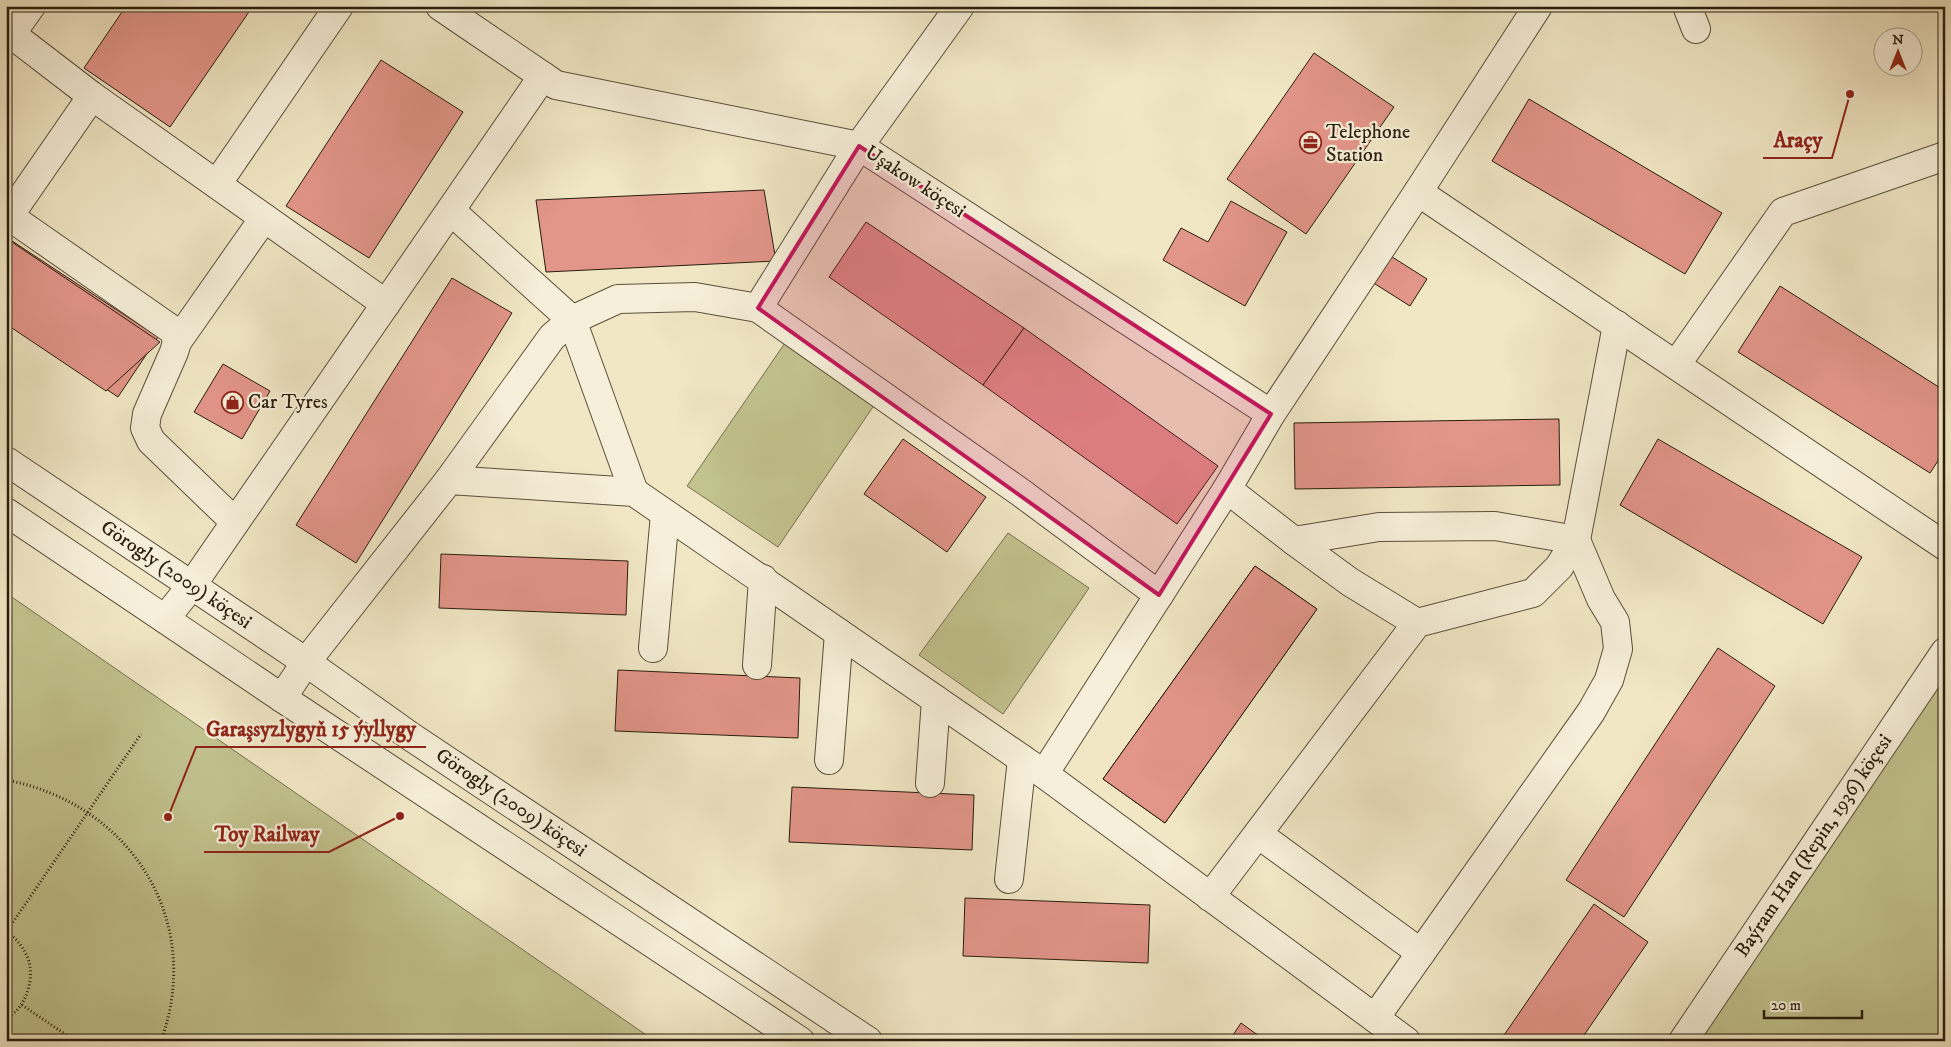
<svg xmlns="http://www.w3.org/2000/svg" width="1951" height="1047" font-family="'IM FELL DW Pica',serif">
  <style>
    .green { fill: #c2c38f; stroke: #76704e }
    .building { fill: #e29589; stroke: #291d0d }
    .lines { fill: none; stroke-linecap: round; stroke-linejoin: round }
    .minor-casing { stroke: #5b503b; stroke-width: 30 }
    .path { stroke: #291d0d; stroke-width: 3; stroke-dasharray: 1 2.5; stroke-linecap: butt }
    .minor { stroke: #f6efd9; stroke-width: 28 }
    .marked { fill: #c2185b; fill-opacity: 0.2; stroke: #c2185b; stroke-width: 4; stroke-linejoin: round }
    .labels { text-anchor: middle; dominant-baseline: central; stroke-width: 4.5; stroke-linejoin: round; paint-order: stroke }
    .poi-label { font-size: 20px; fill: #291d0d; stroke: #f6efd9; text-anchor: start }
    .street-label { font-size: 20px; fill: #291d0d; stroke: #f6efd9 }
    .leader { fill: none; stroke: #8f2418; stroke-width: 2 }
    .callout-dot { fill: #8f2418; stroke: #f6efd9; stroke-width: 2 }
    .callout-label { font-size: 21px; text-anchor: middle; font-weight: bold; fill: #8f2418; stroke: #f6efd9; stroke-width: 4.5; stroke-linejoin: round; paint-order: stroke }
  </style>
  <rect width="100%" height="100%" fill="#f1e7c5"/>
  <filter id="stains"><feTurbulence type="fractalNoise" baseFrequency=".004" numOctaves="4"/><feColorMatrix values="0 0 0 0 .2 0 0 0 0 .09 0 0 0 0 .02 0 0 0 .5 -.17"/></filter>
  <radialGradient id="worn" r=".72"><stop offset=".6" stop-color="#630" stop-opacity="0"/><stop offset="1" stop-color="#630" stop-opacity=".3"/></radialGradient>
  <g class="green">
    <path d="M787 340 877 401 778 547 687 486Z"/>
    <path d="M1008 533 1089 588 1003 714 919 655Z"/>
    <path d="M6 593 655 1041H6Z"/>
    <path d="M1945 652V1041H1677Z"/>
  </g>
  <g class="building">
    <path d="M126 6H253L170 127 84 68Z"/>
    <path d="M1314 53 1394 107 1306 234 1227 179Z"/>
    <path d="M381 60 463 112 369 258 286 206Z"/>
    <path d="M1529 99 1722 213 1685 274 1492 161Z"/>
    <path d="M764 190 776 261 546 272 536 200Z"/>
    <path d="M1231 201 1287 232 1245 306 1163 260 1181 228 1208 242Z"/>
    <path d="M866 222 1024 328 983 385 829 277Z"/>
    <path d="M6 237 158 337 118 397 6 322Z"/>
    <path d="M6 238 160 342 106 391 6 324Z"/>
    <path d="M1389 255 1427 279 1410 306 1372 282Z"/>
    <path d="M452 278 512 313 356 563 296 525Z"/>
    <path d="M1780 286 1945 391V450L1930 473 1738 352Z"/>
    <path d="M1024 328 1218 466 1177 524 983 385Z"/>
    <path d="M223 364 270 391 242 439 194 412Z"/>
    <path d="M1559 419 1560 485 1295 489 1294 423Z"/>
    <path d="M903 439 986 497 947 552 864 494Z"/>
    <path d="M1658 439 1862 557 1823 624 1620 505Z"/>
    <path d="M441 554 628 561 626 615 439 608Z"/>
    <path d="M1255 566 1317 609 1165 823 1103 779Z"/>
    <path d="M1255 566 1317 609 1165 823 1103 779Z"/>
    <path d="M1718 648 1775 686 1624 917 1566 880Z"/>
    <path d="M618 670 800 678 798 738 615 731Z"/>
    <path d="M792 787 974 795 972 850 789 842Z"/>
    <path d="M965 898 1150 905 1148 963 963 956Z"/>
    <path d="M1594 904 1648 942 1580 1041H1500Z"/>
    <path d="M6 962 12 974 6 982Z"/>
    <path d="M1241 1023 1266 1041H1229Z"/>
  </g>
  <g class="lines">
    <defs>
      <g id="minor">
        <path d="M440 6 556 85 859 146 1271 414"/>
        <path d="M960 6 859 146 758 308 1020 492 1159 595"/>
        <path d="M1687 6 1696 29"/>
        <path d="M6 30 92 96 386 304"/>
        <path d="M11 34 31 6"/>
        <path d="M217 184 339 6"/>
        <path d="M1418 192 1945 546"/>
        <path d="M451 211 572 320 634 492"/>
        <path d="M6 214 174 331 177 342 174 352 147 414 145 428 151 441 235 522"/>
        <path d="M9 216 92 96"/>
        <path d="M177 342 264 218"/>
        <path d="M1676 365 1783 212 1945 156"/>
        <path d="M6 461 306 662 410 736 868 1041"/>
        <path d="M449 480 552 337 572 320 618 299 695 297 758 308"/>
        <path d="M1227 489 1294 541 1379 527 1495 526 1576 540 1601 599 1615 622 1618 649 1609 680 1591 712 1375 1018"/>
        <path d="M6 512 282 698 800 1041"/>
        <path d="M1294 541 1350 582 1417 623"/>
        <path d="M165 619 192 585 543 76"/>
        <path d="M653 648 665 514"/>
        <path d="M757 665 763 579"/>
        <path d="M282 698 306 662 449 480 634 492 1044 774 1406 1041"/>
        <path d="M829 760 839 633"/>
        <path d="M1044 774 1227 489 1271 414 1418 192 1538 6"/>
        <path d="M930 783 936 700"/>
        <path d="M1258 834 1421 953"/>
        <path d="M1009 879 1022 759"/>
        <path d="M1210 897 1417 623 1533 593 1559 567 1576 540 1617 325"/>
        <path d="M1683 1041 1945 652"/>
      </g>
    </defs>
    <use href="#minor" class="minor-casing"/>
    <g class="path">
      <path d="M6 780C130 803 205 920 161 1041"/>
      <path d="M7 931 141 734"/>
      <path d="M22 1005 75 1041"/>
      <path d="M6 1019C27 1007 36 977 27 956 22 945 15 938 7 931"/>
    </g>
    <use href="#minor" class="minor"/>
  </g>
  <path class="marked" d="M859 146 1271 414 1159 595 758 308Z"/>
  <defs>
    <symbol id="office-ring" viewBox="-11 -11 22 22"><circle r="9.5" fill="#f6efd9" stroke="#8f2418" stroke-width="1.5"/><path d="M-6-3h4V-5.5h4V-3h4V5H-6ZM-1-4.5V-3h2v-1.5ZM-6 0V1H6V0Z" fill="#8f2418"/></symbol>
    <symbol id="shop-ring" viewBox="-11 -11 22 22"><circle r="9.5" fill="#f6efd9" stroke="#8f2418" stroke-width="1.5"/><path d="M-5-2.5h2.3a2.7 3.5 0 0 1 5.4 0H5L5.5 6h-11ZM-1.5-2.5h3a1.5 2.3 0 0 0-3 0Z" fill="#8f2418"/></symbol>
  </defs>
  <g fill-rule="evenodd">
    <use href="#office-ring" x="1298" y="130" width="25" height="25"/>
    <use href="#shop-ring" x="220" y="390" width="25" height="25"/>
  </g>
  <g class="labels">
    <g class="poi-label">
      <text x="1326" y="132">Telephone<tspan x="1326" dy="23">Station</tspan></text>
      <text x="248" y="402">Car Tyres</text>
    </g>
    <g class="street-label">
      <text transform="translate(915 182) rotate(33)">Uşakow köçesi</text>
      <text transform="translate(176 575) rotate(34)">Görogly (2009) köçesi</text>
      <text transform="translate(511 803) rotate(34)">Görogly (2009) köçesi</text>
      <text transform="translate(1814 846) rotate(-56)">Baýram Han (Repin, 1936) köçesi</text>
    </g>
  </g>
  <path class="leader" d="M1850 94L1832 158H1763M168 817L196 747H426M400 816L329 852H204"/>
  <g class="callout-dot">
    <circle cx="1850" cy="94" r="5"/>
    <circle cx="168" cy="817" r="5"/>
    <circle cx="400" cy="816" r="5"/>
  </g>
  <g class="callout-label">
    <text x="1798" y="147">Araçy</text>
    <text x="311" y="736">Garaşsyzlygyň 15 ýyllygy</text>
    <text x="267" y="841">Toy Railway</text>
  </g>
  <rect width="1951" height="1047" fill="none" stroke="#f1e7c5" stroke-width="25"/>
  <rect x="8" y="8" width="1936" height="1032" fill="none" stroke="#291d0d" stroke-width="2.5"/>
  <rect x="12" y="12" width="1926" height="1022" fill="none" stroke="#291d0d"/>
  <g transform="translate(1898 52)"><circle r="24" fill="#f6efd9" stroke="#a49b87"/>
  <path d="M0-4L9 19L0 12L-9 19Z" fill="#8f2418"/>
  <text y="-8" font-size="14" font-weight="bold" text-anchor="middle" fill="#291d0d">N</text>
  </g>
  <path d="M1764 1010v8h98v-8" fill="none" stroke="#291d0d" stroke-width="2.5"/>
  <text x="1771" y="1010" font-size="15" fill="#291d0d" stroke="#f6efd9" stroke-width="4" paint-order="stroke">20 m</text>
  <rect width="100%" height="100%" filter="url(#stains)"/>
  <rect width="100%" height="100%" fill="url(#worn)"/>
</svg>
